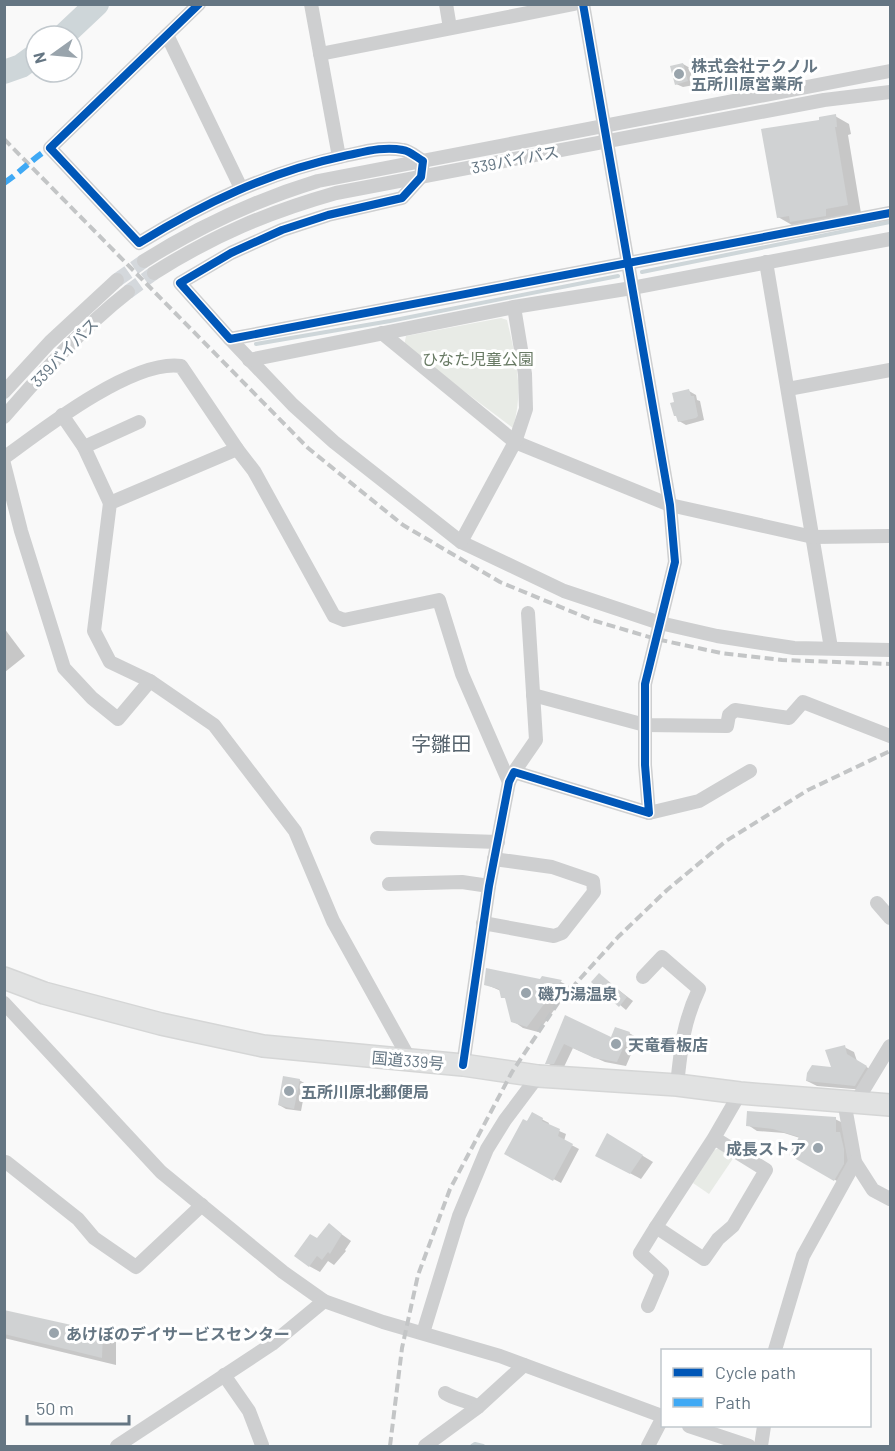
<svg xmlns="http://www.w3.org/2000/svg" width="895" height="1451" font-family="Barlow,'Noto Sans JP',sans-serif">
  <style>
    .green { fill: #e8ebe6 }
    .shadow { fill: #0003 }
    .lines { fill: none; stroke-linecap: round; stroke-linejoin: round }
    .stream { stroke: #ced6d9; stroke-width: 4 }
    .river { stroke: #ced6d9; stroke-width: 24 }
    .building { fill: #d0d2d3 }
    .minor-tunnel { stroke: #d4d8dc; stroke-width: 14; stroke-dasharray: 14 7; stroke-linecap: butt }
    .highway-casing { stroke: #d5d6d6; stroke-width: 24 }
    .minor { stroke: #cecfd0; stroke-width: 14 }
    .highway { stroke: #e1e2e2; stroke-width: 21 }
    .rail { stroke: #c3c5c6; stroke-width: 4; stroke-dasharray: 9 4.5; stroke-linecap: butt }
    .quiet { stroke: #3fa9f5; stroke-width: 6; stroke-dasharray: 12 6; stroke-linecap: butt }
    .cycleway-casing { stroke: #fff; stroke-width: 11 }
    .cycleway { stroke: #0057b8; stroke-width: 8 }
    .poi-dot { fill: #99a4ac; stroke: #fff; stroke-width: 2 }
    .labels { text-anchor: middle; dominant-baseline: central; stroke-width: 6; stroke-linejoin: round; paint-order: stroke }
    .poi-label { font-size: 16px; font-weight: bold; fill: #657683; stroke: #fff; text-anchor: start }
    .street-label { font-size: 16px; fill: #657683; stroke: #fff }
    .park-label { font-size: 16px; fill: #687a64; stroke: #fff }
    .quarter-label { font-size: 20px; fill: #57646e; stroke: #fff }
  </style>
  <rect width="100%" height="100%" fill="#f9f9f9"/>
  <g class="green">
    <path d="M501 318 507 320C516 359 524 389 513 428L404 346 406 336Z"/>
    <path d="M720 1148 734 1157 709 1194 693 1183 714 1150Z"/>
  </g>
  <g class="shadow">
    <path d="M683 64 690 68 694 85 683 87 676 84Z"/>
    <path d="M835 116 849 124 851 134 848 135 861 213 792 225 778 217 821 121Z"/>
    <path d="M689 391 696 395 697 400 700 401 704 420 686 425 679 421Z"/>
    <path d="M4 628 25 656 5 672H4Z"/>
    <path d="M599 975 633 1001 626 1010 593 982Z"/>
    <path d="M542 978 561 982 571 987 538 1032 523 1028 513 1021 507 999 502 997 501 991 485 984 541 981Z"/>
    <path d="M566 1017 611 1039 629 1033 638 1038 626 1066 605 1062 573 1048 563 1069 556 1068 547 1063Z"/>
    <path d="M844 1047 854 1052 857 1061 876 1073 865 1090 817 1086 807 1081 833 1069Z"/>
    <path d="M299 1080 306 1084 301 1111 286 1109 279 1105Z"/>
    <path d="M532 1114 549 1123 548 1126 566 1134 564 1141 579 1149 561 1183 506 1154Z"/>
    <path d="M835 1119 845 1124 852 1155 844 1185 791 1155 800 1138 784 1133 757 1131 748 1125Z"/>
    <path d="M608 1135 653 1162 641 1179 607 1161Z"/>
    <path d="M329 1225 351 1241 345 1250 346 1251 334 1265 328 1261 320 1272 309 1266 317 1240Z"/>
    <path d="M4 1312 102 1334 116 1342V1365L4 1338Z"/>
  </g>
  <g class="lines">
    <g class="stream">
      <path d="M642 272 890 222"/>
      <path d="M256 344 390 321 618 276"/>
      <path d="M472 1446 475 1444 483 1446"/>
    </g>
    <g class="river">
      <path d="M63 36 97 4"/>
      <path d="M4 72 21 66 36 55"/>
    </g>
  </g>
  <g class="building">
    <path d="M683 63 688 81 675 85 670 66Z"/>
    <path d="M836 114 837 127H835L848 205 826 209V216L790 222 789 216 777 218 761 129 819 120V117Z"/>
    <path d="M689 389 691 396H694L698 416 696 418 678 422 676 416H674L670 403 674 402 672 393Z"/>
    <path d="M486 968 540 979 542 976 562 980 527 1027 511 1022 505 998H501L499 989 484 985Z"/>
    <path d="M599 973 627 997 619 1007 591 982Z"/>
    <path d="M565 1015 611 1037 615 1027 630 1032 617 1062 594 1058 564 1044 554 1064H545Z"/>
    <path d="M845 1045 847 1054 867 1066 855 1086 806 1081 807 1073 812 1065 831 1067 825 1050Z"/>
    <path d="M283 1076 300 1079 294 1109 278 1105Z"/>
    <path d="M747 1111 836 1117V1132H840L844 1149V1164L834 1181 789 1155 799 1137 773 1129 746 1126Z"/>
    <path d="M532 1112 543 1118 542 1121 560 1129 558 1136 573 1144 553 1181 504 1154 523 1119 527 1121Z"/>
    <path d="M607 1133 643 1155 630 1174 595 1156Z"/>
    <path d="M329 1223 342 1234 330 1254 328 1252 322 1260 317 1256 309 1267 294 1256 310 1234 317 1238Z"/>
    <path d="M4 1310 103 1332 102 1358 4 1334Z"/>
  </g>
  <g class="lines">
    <g class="minor-tunnel">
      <path d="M117 280 144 261"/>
      <path d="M128 292 154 273"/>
    </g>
    <defs>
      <path id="highway" d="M4 978 44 993 161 1024 263 1046 463 1065 538 1076 677 1085 740 1093 890 1105"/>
    </defs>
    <use href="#highway" class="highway-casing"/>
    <g class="minor">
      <path d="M199 4 50 148 139 243C204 203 269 172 344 156 364 152 383 146 403 150 410 151 416 157 423 161L421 177 402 198 328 215 282 230 231 253 180 283 230 339 890 213"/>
      <path d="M311 4 339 157"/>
      <path d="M446 4 450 28"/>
      <path d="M167 35 241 188"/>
      <path d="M320 54 574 4"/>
      <path d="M144 261C198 227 256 200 318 181L890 71"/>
      <path d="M766 262 831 648"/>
      <path d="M154 273C214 235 269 212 336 193L824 100 890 92"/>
      <path d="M382 333 515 442 670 505 813 537 890 536"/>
      <path d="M230 339 293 405 334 442 461 542 564 591 660 623 717 636 794 648 890 650"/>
      <path d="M249 360 514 307 632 288 890 239"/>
      <path d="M788 389 890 370"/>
      <path d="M4 392 50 342 117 280"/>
      <path d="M62 415 84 447 110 503"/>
      <path d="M4 417C43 372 82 328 128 292"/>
      <path d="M84 447 139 422"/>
      <path d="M237 449 254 471 334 616 344 620 439 600 462 674 509 782"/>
      <path d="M4 458C43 429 133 359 181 366L237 449 110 503 94 631 110 662 150 681 214 725 295 831 333 921 410 1060"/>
      <path d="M4 464 21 531 64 668 92 698 118 719 150 681"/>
      <path d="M461 542 515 442 526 409 525 374 514 307"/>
      <path d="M533 695 645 725 727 726 729 715 735 710 789 718 803 702 890 736"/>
      <path d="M514 772 536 740 528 613"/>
      <path d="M649 813 699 801 750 771"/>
      <path d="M377 838 498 842"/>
      <path d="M389 884 462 882 489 886"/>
      <path d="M877 903 890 918"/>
      <path d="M483 923 554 936 562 933 594 892 593 881 552 867 494 859"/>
      <path d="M643 977 662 957 699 989C683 1023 681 1048 677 1085"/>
      <path d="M4 1003 161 1172 283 1272 324 1301 383 1322 500 1356 662 1416"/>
      <path d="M463 1065 489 886 509 782 514 772 649 813 645 765V684L675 562 670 505 583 4"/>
      <path d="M844 1101 855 1162 873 1190 890 1199"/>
      <path d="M856 1102 890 1046"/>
      <path d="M714 1138 766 1170 733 1226 718 1239 704 1259 656 1227 714 1138 740 1093"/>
      <path d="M6 1162 78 1219 94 1238 136 1267 202 1205"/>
      <path d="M648 1306 662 1273 640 1253 656 1227"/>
      <path d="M423 1333 459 1216 487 1149 505 1120 538 1076"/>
      <path d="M775 1350 803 1256 855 1162"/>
      <path d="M224 1375 249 1411 262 1445"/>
      <path d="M445 1393C456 1400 467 1400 478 1407"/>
      <path d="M689 1426 749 1446"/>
      <path d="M117 1446 272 1344 324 1301"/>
      <path d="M425 1446 478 1407 524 1365"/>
      <path d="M648 1446 662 1419"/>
      <path d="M761 1446 764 1426"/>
    </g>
    <use href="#highway" class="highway"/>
    <g class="rail">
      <path d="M4 139 308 448 403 525 500 582 592 620 656 639 721 653 782 660 890 664"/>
      <path d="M390 1446 402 1348 418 1275 450 1189 512 1072 558 1003 618 937 667 890 726 841 808 790 890 751"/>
    </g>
    <path class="quiet" d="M4 183C21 172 33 158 50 148"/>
    <defs>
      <g id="cycleway">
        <path d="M199 4 50 148 139 243C204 203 269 172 344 156 364 152 383 146 403 150 410 151 416 157 423 161L421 177 402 198 328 215 282 230 231 253 180 283 230 339 890 213"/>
        <path d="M463 1065 489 886 509 782 514 772 649 813 645 765V684L675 562 670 505 583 4"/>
      </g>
    </defs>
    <use href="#cycleway" class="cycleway-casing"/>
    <use href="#cycleway" class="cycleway"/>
  </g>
  <g class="poi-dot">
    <circle cx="679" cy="74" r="6"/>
    <circle cx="526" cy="993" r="6"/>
    <circle cx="616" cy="1044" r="6"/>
    <circle cx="289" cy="1091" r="6"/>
    <circle cx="818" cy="1148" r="6"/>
    <circle cx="54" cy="1333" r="6"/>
  </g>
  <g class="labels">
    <g class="poi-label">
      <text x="691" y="65">株式会社テクノル<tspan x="691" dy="18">五所川原営業所</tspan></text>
      <text x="538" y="993">磯乃湯温泉</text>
      <text x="628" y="1044">天竜看板店</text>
      <text x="301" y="1091">五所川原北郵便局</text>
      <text x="806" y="1148" text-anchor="end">成長ストア</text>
      <text x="66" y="1333">あけぼのデイサービスセンター</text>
    </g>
    <g class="street-label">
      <text transform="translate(515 159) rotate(-11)">339バイパス</text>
      <text transform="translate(64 352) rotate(-46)">339バイパス</text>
      <text transform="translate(408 1060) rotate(5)">国道339号</text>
    </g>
    <g class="park-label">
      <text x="478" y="358">ひなた児童公園</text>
    </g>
    <g class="quarter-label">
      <text x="441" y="743">字雛田</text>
    </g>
  </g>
  <rect width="895" height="1451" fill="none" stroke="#657683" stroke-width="12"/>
  <rect x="661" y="1349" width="210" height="78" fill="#ffffff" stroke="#c1c8cd" stroke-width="1.5"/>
  <rect x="673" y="1368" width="30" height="9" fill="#0057b8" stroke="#c1c8cd" stroke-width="1.5"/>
  <text x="715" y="1379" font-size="18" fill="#657683">Cycle path</text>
  <rect x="673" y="1398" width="30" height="9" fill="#3fa9f5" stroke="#c1c8cd" stroke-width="1.5"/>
  <text x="715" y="1409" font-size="18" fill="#657683">Path</text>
  <g transform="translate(54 54) rotate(255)"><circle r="28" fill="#ffffff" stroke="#c1c8cd" stroke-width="1.5"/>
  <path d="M0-4.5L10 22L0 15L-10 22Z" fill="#99a4ac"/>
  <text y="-9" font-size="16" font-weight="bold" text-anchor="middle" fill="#657683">N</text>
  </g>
  <path d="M27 1415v9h102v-9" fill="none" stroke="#657683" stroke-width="3"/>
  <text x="36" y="1415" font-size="18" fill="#657683" stroke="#ffffff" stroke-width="4.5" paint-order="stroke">50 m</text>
</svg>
